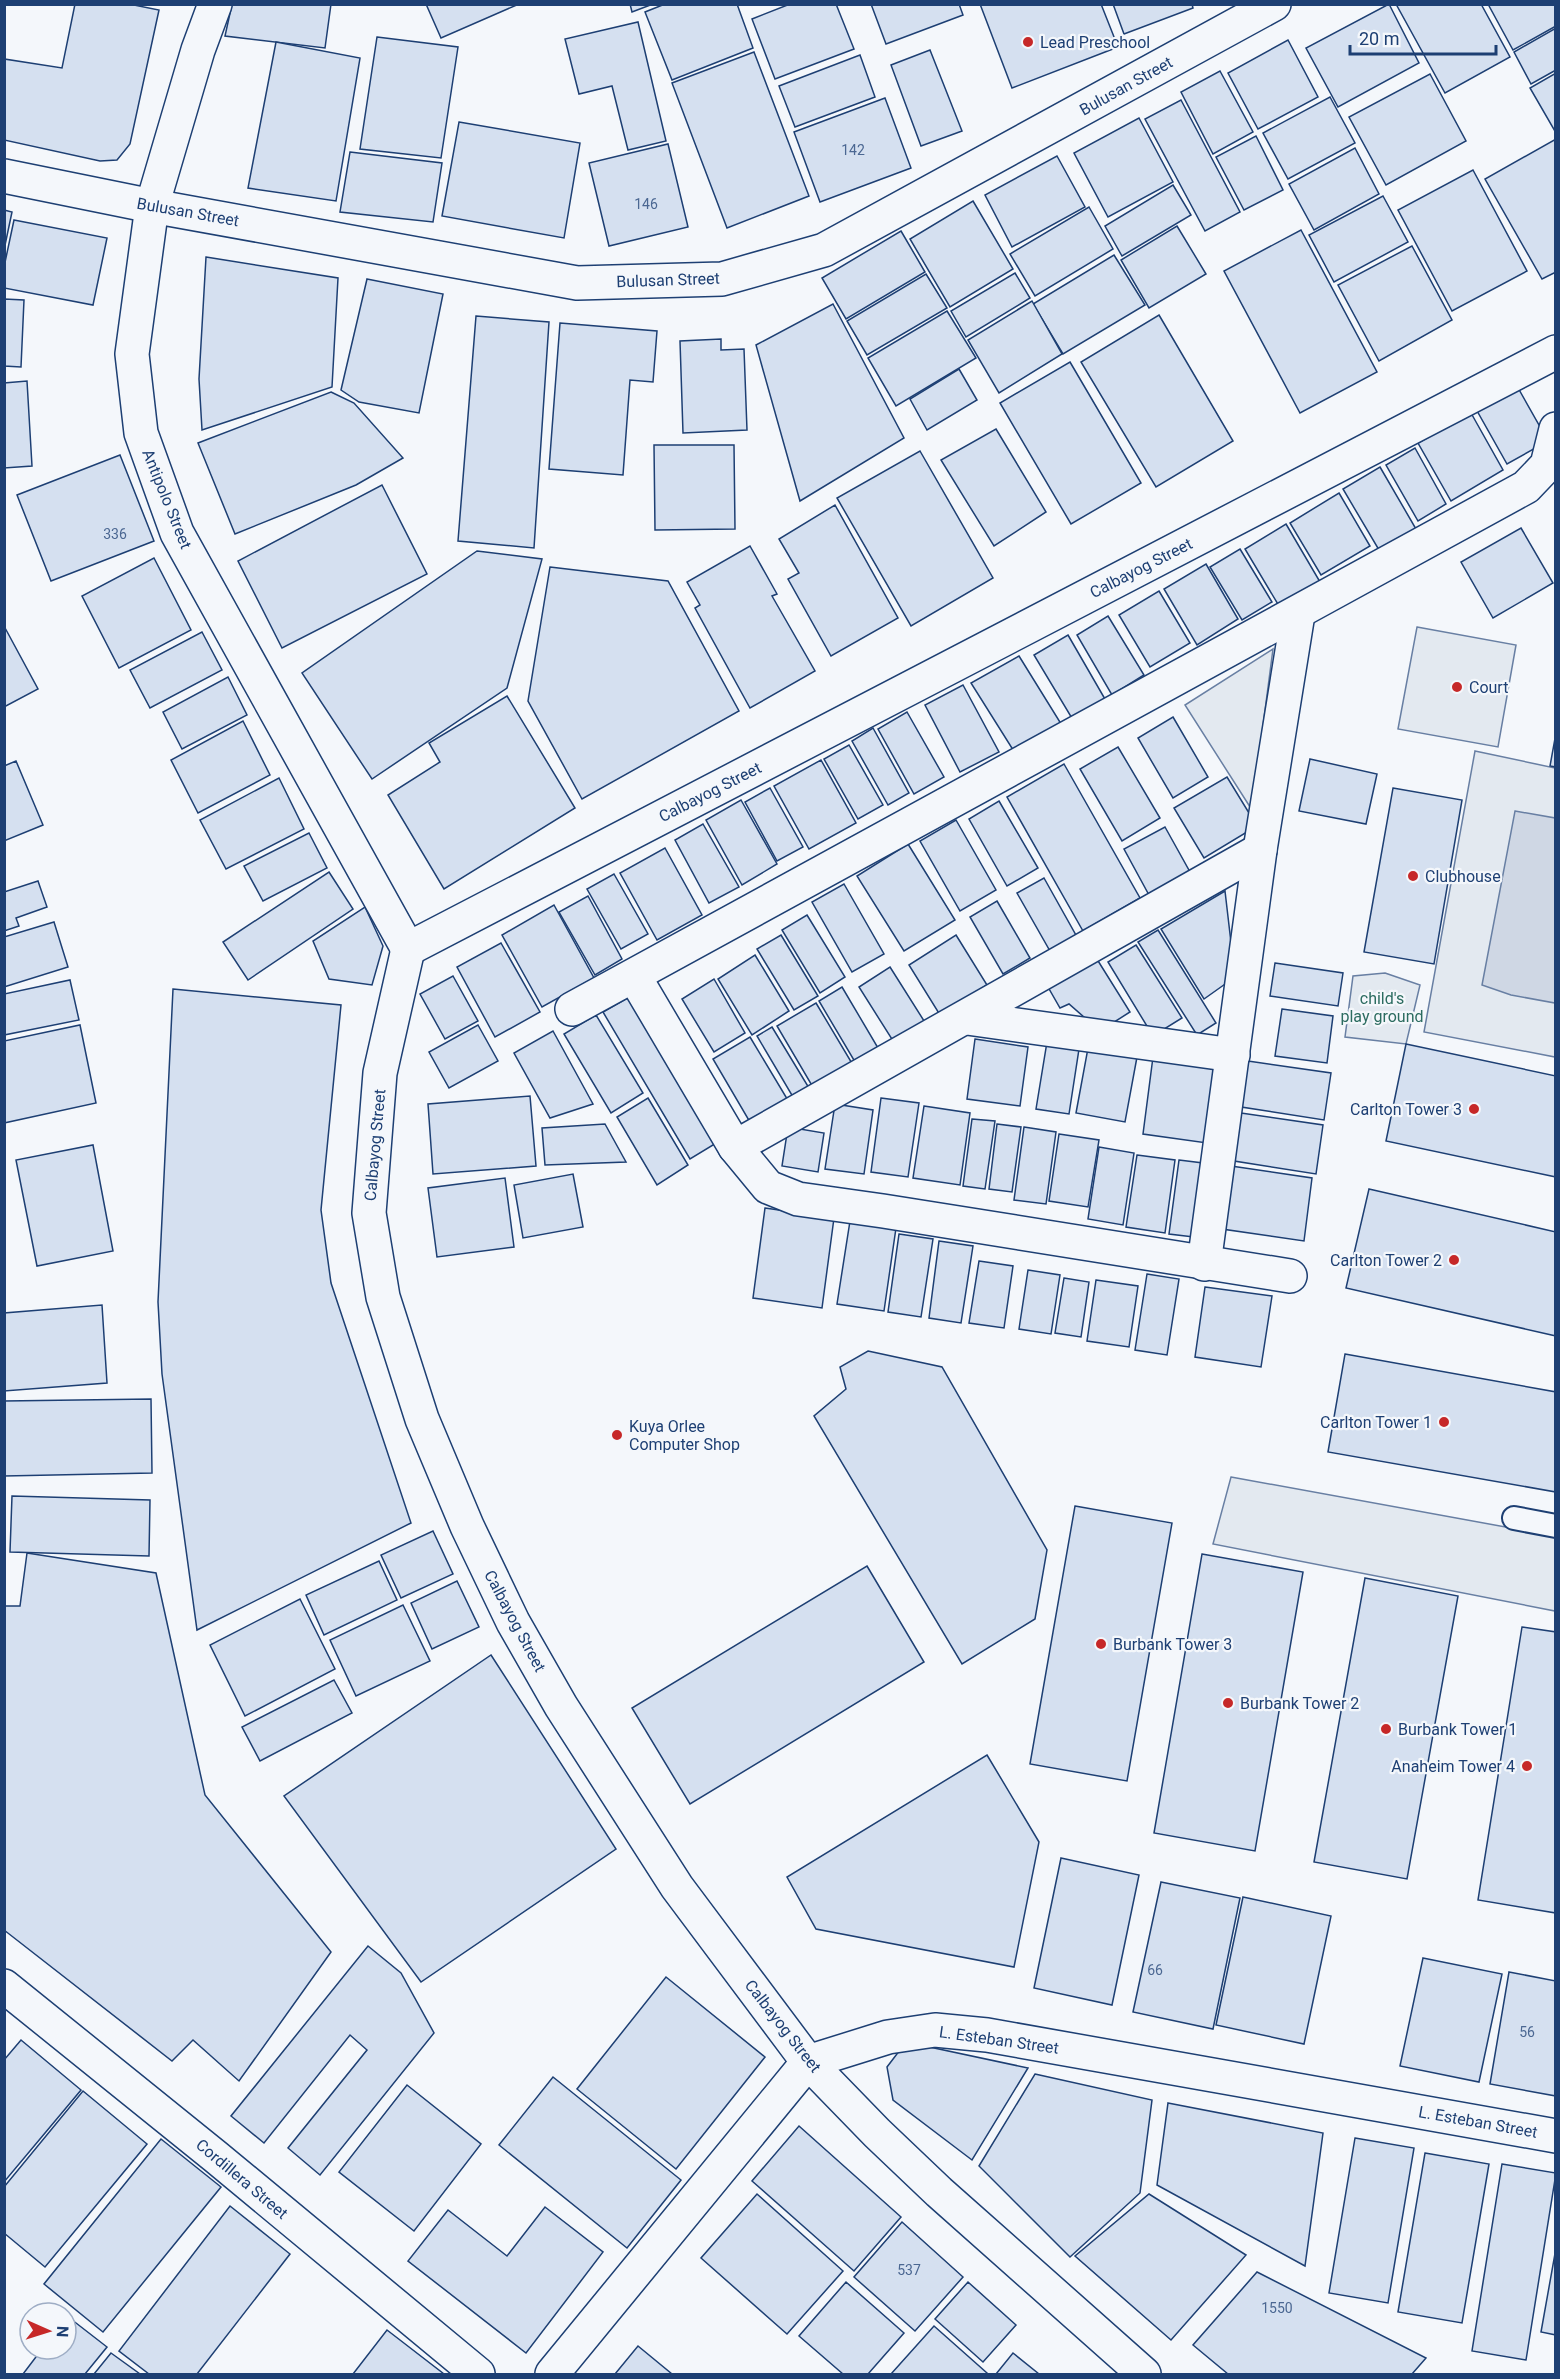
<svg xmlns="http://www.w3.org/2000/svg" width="1560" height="2379" font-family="Roboto,sans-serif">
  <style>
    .green { fill: #e3e9f0; stroke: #687fa3; stroke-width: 1.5 }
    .water { fill: #cfd7e4; stroke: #687fa3; stroke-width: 1.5 }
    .building { fill: #d5e0f0; stroke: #1d3f73; stroke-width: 1.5 }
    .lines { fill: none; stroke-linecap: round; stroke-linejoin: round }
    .lane-casing { stroke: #1d3f73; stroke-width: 26 }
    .street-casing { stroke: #1d3f73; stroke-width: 36 }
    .lane { stroke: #f4f7fb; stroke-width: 22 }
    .street { stroke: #f4f7fb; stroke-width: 33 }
    .poi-dot { fill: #c62828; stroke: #f4f7fb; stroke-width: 2 }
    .labels { text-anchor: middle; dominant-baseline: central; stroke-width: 4.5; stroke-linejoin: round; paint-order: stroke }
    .number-label { font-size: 14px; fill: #4b6792 }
    .poi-label { font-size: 16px; fill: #1d3f73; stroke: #f4f7fb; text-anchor: start }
    .street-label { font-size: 16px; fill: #1d3f73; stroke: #f4f7fb }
    .park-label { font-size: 16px; fill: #2c6c60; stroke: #f4f7fb }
  </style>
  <rect width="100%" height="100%" fill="#f4f7fb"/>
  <g class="green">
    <path d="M1417 627 1516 645 1498 747 1398 729Z"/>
    <path d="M1273 649 1252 810 1185 705Z"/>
    <path d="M1475 751 1555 768V1057L1424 1032Z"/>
    <path d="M1385 973 1420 985 1406 1044 1345 1037 1353 976Z"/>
    <path d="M1231 1477 1555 1536V1611L1213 1544Z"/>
  </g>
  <path class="water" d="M1515 811 1555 818V1003L1511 995 1482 985Z"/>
  <g class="building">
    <path d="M75 4H129L159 10 130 144 117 160 100 161 4 140V59L62 68Z"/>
    <path d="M232 4H331L325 48 225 36Z"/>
    <path d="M426 4H519L441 38Z"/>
    <path d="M630 4H653L632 12Z"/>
    <path d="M665 4H737L753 48 672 80 645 12Z"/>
    <path d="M790 4H836L854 49 775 79 752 19Z"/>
    <path d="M871 4H959L963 15 886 44Z"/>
    <path d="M980 4H1101L1118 47 1012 88Z"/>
    <path d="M1113 4H1192L1193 8 1124 34Z"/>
    <path d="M1389 4 1419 63 1338 107 1306 48Z"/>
    <path d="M1396 4H1481L1510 57 1445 93Z"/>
    <path d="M1488 4H1556V26L1513 50Z"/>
    <path d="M638 22 666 141 628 150 612 86 579 94 565 39Z"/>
    <path d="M1556 28V70L1531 84 1514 52Z"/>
    <path d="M377 37 458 47 441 158 360 149Z"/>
    <path d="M1288 40 1318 97 1258 129 1228 73Z"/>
    <path d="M276 42 360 58 336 201 248 188Z"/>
    <path d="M930 50 962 131 921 146 891 65Z"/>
    <path d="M754 52 809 196 727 228 672 83Z"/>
    <path d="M860 55 875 97 795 127 779 86Z"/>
    <path d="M1220 71 1253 132 1213 154 1181 92Z"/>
    <path d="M1556 73V133L1530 88Z"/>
    <path d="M1430 74 1466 141 1386 185 1349 117Z"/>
    <path d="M1330 97 1355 143 1288 179 1263 133Z"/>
    <path d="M885 98 911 168 820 202 794 132Z"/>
    <path d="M1181 100 1240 212 1205 231 1145 119Z"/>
    <path d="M1139 118 1173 182 1108 217 1074 153Z"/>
    <path d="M459 122 580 143 564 238 442 216Z"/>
    <path d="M1256 136 1283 190 1244 210 1216 157Z"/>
    <path d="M1556 139V272L1542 279 1485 179Z"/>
    <path d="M668 144 688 227 609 246 589 163Z"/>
    <path d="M1355 148 1379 194 1314 230 1289 184Z"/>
    <path d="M350 152 442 163 433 222 340 212Z"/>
    <path d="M1057 156 1085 207 1012 247 985 195Z"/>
    <path d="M1473 170 1527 271 1452 311 1398 210Z"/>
    <path d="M1173 185 1191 215 1122 256 1105 226Z"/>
    <path d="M1383 196 1408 242 1334 282 1309 235Z"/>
    <path d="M973 201 1013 269 950 307 910 239Z"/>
    <path d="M1089 207 1113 249 1035 296 1010 254Z"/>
    <path d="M4 210 12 212 4 250Z"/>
    <path d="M14 220 107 238 93 305 4 288V267Z"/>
    <path d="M1177 226 1206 274 1149 308 1121 260Z"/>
    <path d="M1301 230 1377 372 1300 413 1224 271Z"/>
    <path d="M901 231 925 272 846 319 822 278Z"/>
    <path d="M1412 246 1452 320 1379 361 1338 285Z"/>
    <path d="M1114 255 1145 305 1063 354 1033 304Z"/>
    <path d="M206 257 338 278 332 387 202 430 199 379Z"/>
    <path d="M1015 273 1030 298 966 337 951 311Z"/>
    <path d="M926 274 947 308 867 355 847 321Z"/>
    <path d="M367 279 443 294 419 413 359 402 341 390Z"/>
    <path d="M4 299 24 300 21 367 4 366Z"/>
    <path d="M1032 301 1062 354 999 393 968 340Z"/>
    <path d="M833 304 904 438 800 501 756 345Z"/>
    <path d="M947 311 976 358 896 406 868 358Z"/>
    <path d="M1159 315 1233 441 1156 487 1081 362Z"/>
    <path d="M476 316 549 322 534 548 458 541Z"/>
    <path d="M560 323 657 331 653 382 630 380 623 475 549 469Z"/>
    <path d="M721 339V350L744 349 747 430 683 433 680 341Z"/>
    <path d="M1070 362 1141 483 1071 524 1000 403Z"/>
    <path d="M959 369 977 400 927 430 910 399Z"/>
    <path d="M27 381 32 466 4 468V383Z"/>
    <path d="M1517 386 1548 441 1507 464 1476 409Z"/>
    <path d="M331 392 354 403 403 458 356 485 235 534 198 443Z"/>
    <path d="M1471 413 1503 470 1451 501 1418 443Z"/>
    <path d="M996 429 1046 512 994 546 941 460Z"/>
    <path d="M654 445H734L735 529 655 530Z"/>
    <path d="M1415 448 1446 504 1418 521 1386 465Z"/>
    <path d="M920 451 993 578 911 626 837 498Z"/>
    <path d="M120 455 154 541 51 581 17 495Z"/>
    <path d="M1380 467 1416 529 1379 550 1343 489Z"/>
    <path d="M382 485 427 574 282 648 238 561Z"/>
    <path d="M1339 493 1370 546 1321 575 1290 523Z"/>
    <path d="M835 505 898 618 831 656 788 579 799 573 779 539Z"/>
    <path d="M1286 524 1323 587 1282 611 1245 549Z"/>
    <path d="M1521 528 1553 583 1493 618 1461 562Z"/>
    <path d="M750 546 777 594 772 596 815 671 750 708 695 608 700 605 687 582Z"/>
    <path d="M1240 549 1272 602 1242 620 1210 567Z"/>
    <path d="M477 551 542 559 507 688 372 779 302 673Z"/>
    <path d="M154 558 191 630 119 668 82 596Z"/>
    <path d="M1206 564 1238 619 1197 645 1164 589Z"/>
    <path d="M550 567 668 581 739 711 582 799 528 701Z"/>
    <path d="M1159 591 1190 643 1150 667 1119 615Z"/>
    <path d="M1108 616 1144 675 1112 695 1077 635Z"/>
    <path d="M4 626 38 689 4 707Z"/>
    <path d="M202 632 222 670 150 708 130 670Z"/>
    <path d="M1068 635 1109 706 1076 725 1034 655Z"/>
    <path d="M1019 656 1063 727 1015 753 971 683Z"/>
    <path d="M228 677 247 715 182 749 163 712Z"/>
    <path d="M963 685 999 752 960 772 925 705Z"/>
    <path d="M507 696 575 808 444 889 388 795 440 762 429 743Z"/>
    <path d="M907 712 944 777 914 794 878 729Z"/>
    <path d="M1173 717 1208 777 1173 798 1138 738Z"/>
    <path d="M243 721 270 775 198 813 171 760Z"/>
    <path d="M873 728 909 793 888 805 852 741Z"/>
    <path d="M1556 733V767L1550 766Z"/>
    <path d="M849 745 883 805 858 819 824 759Z"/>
    <path d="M1118 747 1160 818 1122 841 1080 769Z"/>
    <path d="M1310 759 1377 774 1366 824 1299 811Z"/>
    <path d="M821 760 856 823 809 849 774 786Z"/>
    <path d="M16 761 43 825 4 841V766Z"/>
    <path d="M1064 764 1140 898 1083 931 1007 797Z"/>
    <path d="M1227 777 1257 826 1204 858 1174 808Z"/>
    <path d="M279 778 304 829 226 869 200 820Z"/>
    <path d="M770 788 803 847 777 861 745 802Z"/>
    <path d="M1393 788 1462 800 1434 964 1364 952Z"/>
    <path d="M741 800 777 864 742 885 706 820Z"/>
    <path d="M999 801 1038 868 1007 886 969 819Z"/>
    <path d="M956 820 996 890 960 911 920 841Z"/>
    <path d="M703 824 739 887 709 903 675 840Z"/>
    <path d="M1165 827 1190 872 1149 895 1124 849Z"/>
    <path d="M309 833 327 868 263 901 244 866Z"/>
    <path d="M908 844 955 920 904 951 857 876Z"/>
    <path d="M665 848 702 915 657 940 620 873Z"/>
    <path d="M329 872 353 909 248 980 223 942Z"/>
    <path d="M614 874 648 934 621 949 587 889Z"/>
    <path d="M1044 878 1077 937 1050 951 1017 893Z"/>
    <path d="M38 881 47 907 16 918 19 926 4 931V892Z"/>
    <path d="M844 884 884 954 852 972 812 902Z"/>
    <path d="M1225 891 1235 977 1204 999 1161 929Z"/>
    <path d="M588 896 622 959 595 975 559 912Z"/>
    <path d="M997 901 1030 958 1003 974 970 917Z"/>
    <path d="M554 905 594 978 542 1007 502 935Z"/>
    <path d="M365 907 383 946 372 985 329 979 313 941Z"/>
    <path d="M807 915 845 977 820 993 782 930Z"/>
    <path d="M54 922 68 967 4 987V937Z"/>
    <path d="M1158 930 1216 1023 1197 1035 1138 942Z"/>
    <path d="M781 935 818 996 794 1010 757 949Z"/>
    <path d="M956 935 987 985 940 1015 909 965Z"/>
    <path d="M501 943 540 1012 495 1037 457 967Z"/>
    <path d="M1136 945 1182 1018 1153 1036 1108 962Z"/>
    <path d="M755 955 789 1011 752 1035 718 979Z"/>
    <path d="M1095 956 1130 1012 1100 1031 1069 1004 1060 1008 1048 987Z"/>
    <path d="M1275 963 1343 973 1338 1006 1270 996Z"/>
    <path d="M890 967 926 1024 895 1044 859 987Z"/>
    <path d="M453 976 478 1021 445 1039 420 994Z"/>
    <path d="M714 979 745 1033 714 1052 682 999Z"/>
    <path d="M70 980 79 1020 4 1035V994Z"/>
    <path d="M842 987 881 1053 858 1067 819 1001Z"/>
    <path d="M173 989 341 1005 321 1210 331 1283 411 1523 197 1630 162 1374 158 1302Z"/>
    <path d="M631 996 718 1142 690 1159 603 1012Z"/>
    <path d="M816 1003 853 1065 814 1089 777 1026Z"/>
    <path d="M1282 1009 1333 1016 1327 1063 1275 1056Z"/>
    <path d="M596 1015 643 1093 611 1113 564 1034Z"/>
    <path d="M80 1025 96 1103 4 1123V1041Z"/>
    <path d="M478 1025 498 1061 449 1088 429 1052Z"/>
    <path d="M772 1027 809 1088 793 1097 757 1036Z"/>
    <path d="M553 1031 593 1104 550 1118 514 1053Z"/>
    <path d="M750 1037 792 1107 754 1129 713 1059Z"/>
    <path d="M975 1039 1028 1047 1020 1106 967 1099Z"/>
    <path d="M1047 1042 1079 1049 1069 1114 1036 1109Z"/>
    <path d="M1406 1044 1556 1076V1177L1386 1141Z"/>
    <path d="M1088 1048 1137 1057 1125 1122 1076 1113Z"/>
    <path d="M1153 1057 1217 1065 1207 1143 1143 1134Z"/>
    <path d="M1241 1060 1331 1073 1324 1120 1235 1106Z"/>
    <path d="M530 1096 536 1166 433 1174 428 1104Z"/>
    <path d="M648 1098 688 1165 657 1185 617 1117Z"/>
    <path d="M881 1098 919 1103 908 1177 871 1172Z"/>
    <path d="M835 1104 873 1110 864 1174 825 1169Z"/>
    <path d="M924 1106 970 1113 960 1185 913 1178Z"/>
    <path d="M1234 1112 1323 1125 1316 1174 1228 1160Z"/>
    <path d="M972 1119 995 1121 985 1189 963 1186Z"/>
    <path d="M605 1124 626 1162 545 1165 542 1128Z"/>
    <path d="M997 1124 1021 1127 1012 1192 989 1189Z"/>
    <path d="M788 1127 824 1133 818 1172 782 1166Z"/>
    <path d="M1024 1127 1056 1132 1046 1204 1014 1200Z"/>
    <path d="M1059 1134 1099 1140 1088 1207 1049 1201Z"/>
    <path d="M93 1145 113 1251 37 1266 16 1160Z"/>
    <path d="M1099 1147 1134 1153 1123 1225 1088 1219Z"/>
    <path d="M1137 1155 1175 1160 1165 1233 1126 1227Z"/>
    <path d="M1179 1160 1211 1164 1202 1238 1169 1234Z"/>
    <path d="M1231 1166 1312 1178 1304 1241 1222 1229Z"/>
    <path d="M573 1174 583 1227 523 1238 514 1185Z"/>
    <path d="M505 1178 514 1247 437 1257 428 1188Z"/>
    <path d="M1369 1189 1556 1232V1336L1346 1288Z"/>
    <path d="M765 1208 834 1218 822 1308 753 1298Z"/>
    <path d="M850 1221 896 1228 884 1311 837 1304Z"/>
    <path d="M899 1234 933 1239 921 1317 888 1312Z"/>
    <path d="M939 1241 973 1246 961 1323 929 1318Z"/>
    <path d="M979 1261 1013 1266 1004 1328 969 1323Z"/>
    <path d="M1028 1270 1060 1275 1051 1334 1019 1329Z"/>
    <path d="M1147 1274 1179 1279 1167 1355 1135 1350Z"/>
    <path d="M1064 1278 1089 1282 1081 1337 1055 1333Z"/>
    <path d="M1096 1280 1138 1286 1129 1347 1087 1341Z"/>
    <path d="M1205 1287 1272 1296 1261 1367 1195 1357Z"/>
    <path d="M102 1305 107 1383 4 1391V1313Z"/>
    <path d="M868 1351 942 1367 1047 1550 1035 1619 962 1664 814 1416 846 1389 840 1367Z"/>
    <path d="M1345 1354 1556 1392V1492L1328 1452Z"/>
    <path d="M151 1399 152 1473 4 1476V1401Z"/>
    <path d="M12 1496 150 1500 149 1556 10 1552Z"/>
    <path d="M1075 1506 1172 1523 1127 1781 1030 1764Z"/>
    <path d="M433 1531 453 1574 401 1598 381 1555Z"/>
    <path d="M27 1553 156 1573 205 1795 331 1952 239 2081 193 2040 172 2061 4 1930V1606H20Z"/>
    <path d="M1202 1554 1303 1572 1255 1851 1154 1833Z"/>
    <path d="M379 1561 397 1600 324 1635 306 1595Z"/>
    <path d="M867 1566 924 1662 690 1804 632 1708Z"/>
    <path d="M1365 1578 1458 1596 1407 1879 1314 1862Z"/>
    <path d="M457 1581 479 1627 432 1649 411 1603Z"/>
    <path d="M300 1599 335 1669 245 1716 210 1645Z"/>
    <path d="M403 1605 430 1661 356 1696 330 1640Z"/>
    <path d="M1522 1627 1556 1632V1913L1478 1900Z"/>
    <path d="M491 1655 616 1849 421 1982 284 1796Z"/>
    <path d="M334 1680 352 1713 260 1761 242 1727Z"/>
    <path d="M987 1755 1039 1842 1014 1967 816 1929 787 1877Z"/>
    <path d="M1061 1858 1139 1875 1112 2005 1034 1988Z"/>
    <path d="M1161 1882 1240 1898 1213 2029 1133 2012Z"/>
    <path d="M1243 1897 1331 1916 1304 2044 1216 2025Z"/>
    <path d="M368 1946 401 1973 434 2033 320 2175 288 2148 367 2050 350 2035 264 2143 231 2116Z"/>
    <path d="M1423 1958 1502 1974 1479 2082 1400 2066Z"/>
    <path d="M1509 1972 1556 1981V2096L1490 2084Z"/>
    <path d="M666 1977 765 2057 676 2169 577 2089Z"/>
    <path d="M21 2040 81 2090 4 2182V2060Z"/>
    <path d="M906 2042 1028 2068 972 2160 893 2100 887 2067Z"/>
    <path d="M1035 2074 1152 2100 1140 2193 1070 2257 979 2166Z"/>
    <path d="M553 2077 681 2180 627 2248 499 2145Z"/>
    <path d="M407 2085 481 2144 414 2231 339 2172Z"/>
    <path d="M83 2091 147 2144 45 2267 4 2233V2187Z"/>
    <path d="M1168 2103 1323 2133 1305 2266 1157 2185Z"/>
    <path d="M799 2126 901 2217 854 2271 752 2181Z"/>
    <path d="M1355 2138 1414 2148 1388 2303 1329 2293Z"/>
    <path d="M161 2139 221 2187 103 2332 44 2284Z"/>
    <path d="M1425 2153 1489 2164 1462 2323 1398 2312Z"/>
    <path d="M1502 2164 1556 2173 1526 2360 1472 2351Z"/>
    <path d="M757 2194 843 2271 787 2334 701 2258Z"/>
    <path d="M1149 2194 1246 2255 1171 2340 1075 2256Z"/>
    <path d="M230 2206 290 2254 197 2374H149L119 2351Z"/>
    <path d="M545 2207 603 2252 526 2353 408 2261 448 2210 507 2256Z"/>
    <path d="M902 2222 963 2277 915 2331 854 2277Z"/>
    <path d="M1556 2248V2335L1541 2332Z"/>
    <path d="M1257 2272 1426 2358 1412 2374H1228L1193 2345Z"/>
    <path d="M846 2282 904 2333 868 2374H843L799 2336Z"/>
    <path d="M968 2282 1016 2325 983 2362 935 2319Z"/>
    <path d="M67 2316 107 2347 85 2374H23L42 2349H66Z"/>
    <path d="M934 2326 987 2373 986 2374H891Z"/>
    <path d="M387 2330 444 2374H353Z"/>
    <path d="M638 2346 672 2374H615Z"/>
    <path d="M111 2353 140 2374H94Z"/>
    <path d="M1013 2353 1039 2374H996Z"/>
  </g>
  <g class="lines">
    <defs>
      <path id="lane" d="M1514 1518 1556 1526"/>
      <g id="street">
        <path d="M215 4 198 50 152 206 132 354 141 433 177 533 408 949"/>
        <path d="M4 176 152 206 577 283 722 279 824 250 1274 4"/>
        <path d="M408 949 380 1073 369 1213 383 1297 422 1419 467 1526 513 1622 561 1706 677 1887 808 2062 877 2133 939 2192 1144 2374"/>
        <path d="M408 949 1556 352"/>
        <path d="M634 976 735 1147 768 1187 798 1199 883 1211 1290 1276"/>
        <path d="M572 1009 1526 487 1547 465 1556 429"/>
        <path d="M967 1018 1233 1055"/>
        <path d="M735 1147 1260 850"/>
        <path d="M1204 1264 1260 850 1298 614"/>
        <path d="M4 1986 216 2157 478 2374"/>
        <path d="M552 2374 808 2062 888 2037 935 2030 987 2035 1556 2136"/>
      </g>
    </defs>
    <use href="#lane" class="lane-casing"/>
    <use href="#street" class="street-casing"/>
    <use href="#lane" class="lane"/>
    <use href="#street" class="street"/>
  </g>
  <g class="poi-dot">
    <circle cx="1028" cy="42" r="6"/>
    <circle cx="1457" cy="687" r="6"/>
    <circle cx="1413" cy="876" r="6"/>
    <circle cx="1474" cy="1109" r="6"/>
    <circle cx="1454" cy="1260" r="6"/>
    <circle cx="1444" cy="1422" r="6"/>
    <circle cx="617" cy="1435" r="6"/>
    <circle cx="1101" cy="1644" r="6"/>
    <circle cx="1228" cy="1703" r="6"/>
    <circle cx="1386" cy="1729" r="6"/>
    <circle cx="1527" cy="1766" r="6"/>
  </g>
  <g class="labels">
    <g class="number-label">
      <text x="853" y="150">142</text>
      <text x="646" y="204">146</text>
      <text x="115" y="534">336</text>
      <text x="1155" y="1970">66</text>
      <text x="1527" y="2032">56</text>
      <text x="909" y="2270">537</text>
      <text x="1277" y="2308">1550</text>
    </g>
    <g class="poi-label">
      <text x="1040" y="42">Lead Preschool</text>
      <text x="1469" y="687">Court</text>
      <text x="1425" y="876">Clubhouse</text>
      <text x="1462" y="1109" text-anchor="end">Carlton Tower 3</text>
      <text x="1442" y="1260" text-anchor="end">Carlton Tower 2</text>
      <text x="1432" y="1422" text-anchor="end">Carlton Tower 1</text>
      <text x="629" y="1426">Kuya Orlee<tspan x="629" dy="18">Computer Shop</tspan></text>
      <text x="1113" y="1644">Burbank Tower 3</text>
      <text x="1240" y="1703">Burbank Tower 2</text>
      <text x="1398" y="1729">Burbank Tower 1</text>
      <text x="1515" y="1766" text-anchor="end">Anaheim Tower 4</text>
    </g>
    <g class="street-label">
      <text transform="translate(1126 86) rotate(-29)">Bulusan Street</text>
      <text transform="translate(188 212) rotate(10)">Bulusan Street</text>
      <text transform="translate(668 280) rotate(-2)">Bulusan Street</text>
      <text transform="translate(167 499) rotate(68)">Antipolo Street</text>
      <text transform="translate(1141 568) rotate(-27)">Calbayog Street</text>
      <text transform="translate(710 792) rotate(-27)">Calbayog Street</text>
      <text transform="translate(375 1145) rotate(-85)">Calbayog Street</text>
      <text transform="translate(515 1621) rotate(62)">Calbayog Street</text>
      <text transform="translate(783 2026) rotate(52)">Calbayog Street</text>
      <text transform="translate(999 2040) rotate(8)">L. Esteban Street</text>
      <text transform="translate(1478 2122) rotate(10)">L. Esteban Street</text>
      <text transform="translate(242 2179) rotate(40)">Cordillera Street</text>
    </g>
    <g class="park-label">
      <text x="1382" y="998">child's<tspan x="1382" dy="18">play ground</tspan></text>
    </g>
  </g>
  <rect width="1560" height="2379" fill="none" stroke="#1d3f73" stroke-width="12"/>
  <g transform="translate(48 2331) rotate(93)"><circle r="28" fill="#f4f7fb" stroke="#9eadc5" stroke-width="1.5"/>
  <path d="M0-4.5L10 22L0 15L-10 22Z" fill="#c62828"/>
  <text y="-9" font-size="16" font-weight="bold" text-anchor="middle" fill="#1d3f73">N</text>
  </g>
  <path d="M1350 45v9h146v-9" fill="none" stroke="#1d3f73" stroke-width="3"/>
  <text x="1359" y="45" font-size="18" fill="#1d3f73" stroke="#f4f7fb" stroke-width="4.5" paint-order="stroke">20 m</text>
</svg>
